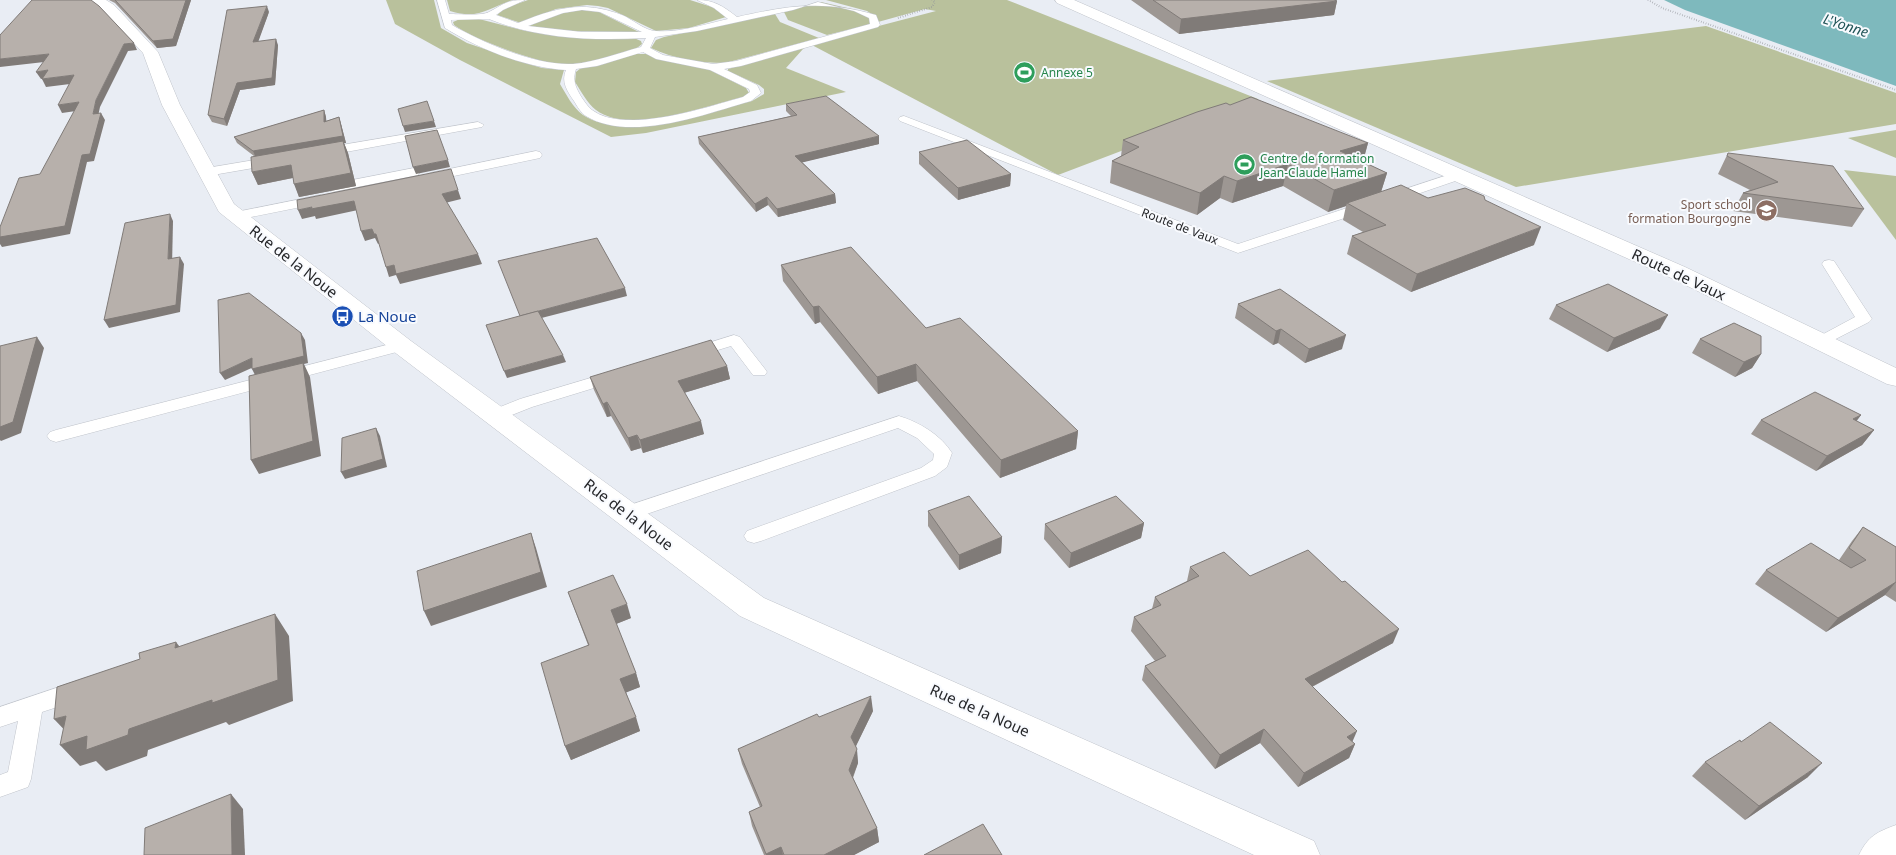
<svg xmlns="http://www.w3.org/2000/svg" width="1896" height="855" font-family="'Noto Sans',sans-serif">
  <style>
    .green { fill: #b9c19c }
    .water { fill: #7eb9bd }
    .lines { fill: none; stroke-linecap: round; stroke-linejoin: round }
    .lane-casing { stroke: #c0c4cb; stroke-width: 1 }
    .street-casing { stroke: #c0c4cb; stroke-width: 1 }
    .secondary-casing { stroke: #c0c4cb; stroke-width: 1 }
    .path { stroke: #92949a; stroke-width: 2; stroke-dasharray: 0.5 2; stroke-linecap: butt }
    .lane { fill: #fff; fill-rule: evenodd }
    .street { fill: #fff; fill-rule: evenodd }
    .secondary { fill: #fff; fill-rule: evenodd }
    .wall { fill: #9d9793 }
    .shaded-wall { fill: #807b78 }
    .building { fill: #b7b0ab; stroke: #807b78 }
    .labels { text-anchor: middle; dominant-baseline: central; stroke-width: 4; stroke-linejoin: round; paint-order: stroke }
    .far-leisure-label { font-size: 12px; fill: #27864d; stroke: #f8fafe; text-anchor: start }
    .far-education-label { font-size: 12px; fill: #785e54; stroke: #f8fafe; text-anchor: end }
    .far-street-label { font-size: 12px; fill: #252629; stroke: #f8fafe }
    .far-water-label { font-size: 14px; font-style: italic; fill: #205457; stroke: #f8fafe }
    .street-label { font-size: 15px; fill: #252629; stroke: #f8fafe }
    .transit-label { font-size: 15px; fill: #164399; stroke: #f8fafe; text-anchor: start }
  </style>
  <rect width="100%" height="100%" fill="#e9edf4"/>
  <g class="green">
    <path d="M386 0H434L441 28 467 43 532 65 542 68 564 70 560 84C566 94 573 108 583 115 620 141 711 111 752 101L764 94V89L759 85 728 71V69L810 44 936 11 925 9 878 22 876 17 867 11 826 0H1007L1258 99 1058 175 810 44 803 49 786 68 846 92 646 133 611 137 460 60 395 24Z"/>
    <path d="M447 0H513C488 8 479 20 450 11Z"/>
    <path d="M528 0H690L712 7 726 17 689 28 656 31 608 8 598 6 587 5 556 9 521 23 497 15 505 8Z"/>
    <path d="M821 2 856 10 870 18 872 24 827 35 788 20 784 12Z"/>
    <path d="M584 9 597 11 639 32 567 31 529 26 554 15Z"/>
    <path d="M775 14 780 22 819 38 725 63C700 63 674 59 651 48L656 40 664 37Z"/>
    <path d="M460 19H479L526 31 561 35 634 38 641 41 642 44C634 51 625 53 615 55 597 60 580 66 562 65 537 62 474 40 454 25L453 22Z"/>
    <path d="M1706 26 1896 93V124L1516 187 1267 81Z"/>
    <path d="M635 54H646L666 61 708 69 746 88 749 93 743 97C706 106 628 135 596 110 587 103 581 91 575 82L576 72 581 68Z"/>
    <path d="M1896 130V158L1848 138Z"/>
    <path d="M1844 170 1896 176V240Z"/>
  </g>
  <path class="water" d="M1664 0H1896V86L1685 10Z"/>
  <g class="lines">
    <defs>
      <g id="lane">
        <path d="M437 0H445L449 14C459 14 482 16 489 12 504 4 506 0 525 0L503 10 496 15 518 23C555 8 583 0 622 15 632 19 645 31 656 31 679 33 706 24 728 19L714 8 697 0C714 0 723 6 737 17 791 5 824 0 876 15L880 25 878 27 741 66 724 69 757 85 761 93 751 101C705 114 630 143 586 116 581 113 577 106 574 101 567 91 561 82 566 70 526 68 479 49 445 28ZM818 2 854 11 869 18 870 24 736 61 713 64 663 55 650 48 655 37 697 31 793 10ZM582 10 600 12 642 32H582L528 26 563 13ZM489 19C538 39 593 41 646 38L641 47C618 53 596 62 573 64 537 66 483 43 452 25L451 20ZM643 52 656 59 710 70 749 89 750 92 743 97C707 107 625 135 592 110 588 107 585 102 582 98 576 88 572 81 576 69L597 66Z"/>
        <path d="M904 116 1238 244 1362 203 1367 202 1374 206 1372 209 1238 253 900 121 898 119 900 117Z"/>
        <path d="M478 122 484 125 482 127 324 156 318 152 324 148Z"/>
        <path d="M536 151 540 152 542 155 540 158 430 181 424 177 430 173Z"/>
        <path d="M273 157 277 158 279 161 277 164 207 176 201 172 207 168Z"/>
        <path d="M414 168 418 169 420 172 418 175 332 192 326 188 332 184Z"/>
        <path d="M1460 171 1466 175 1464 178 1397 201 1392 202 1386 198 1387 195Z"/>
        <path d="M321 195 327 199 326 202 236 220 229 216 236 212Z"/>
        <path d="M1829 260 1834 261 1872 319 1869 322 1822 346 1816 344 1814 341 1816 338 1855 317 1822 264 1824 261Z"/>
        <path d="M734 335 740 337 765 369 767 372 765 375H753L731 346 692 358 686 356 684 353 686 350Z"/>
        <path d="M402 341 408 343 410 346 408 349 56 442 50 440 47 436 50 432 56 430Z"/>
        <path d="M614 371 620 372 622 376 620 380 532 407 502 419 496 420 490 419 487 415 490 411 520 399Z"/>
        <path d="M899 416C919 422 941 435 952 453L947 467 935 476 761 541 754 543 747 541 744 536 747 531 921 468 933 460 934 454 917 438 898 428 635 518 628 520 621 518 618 513 621 508Z"/>
        <path d="M77 681 85 684 88 691 85 698 42 712 31 779 28 787 0 797V775L8 772 18 721 0 727V707Z"/>
      </g>
      <g id="street">
        <path d="M89 0H106L114 5 158 52 180 105 234 204 411 341 764 598 1314 841 1320 855H1254L740 616 393 351 219 212 162 105 143 53 104 11Z"/>
        <path d="M1896 825V855H1859C1868 836 1877 832 1896 825Z"/>
      </g>
      <path id="secondary" d="M1055 0H1074L1685 267 1896 368V386L1887 384 1669 277 1057 3Z"/>
    </defs>
    <use href="#lane" class="lane-casing"/>
    <use href="#street" class="street-casing"/>
    <use href="#secondary" class="secondary-casing"/>
    <g class="path">
      <path d="M1648 0 1662 8 1896 90"/>
      <path d="M898 18 932 7 935 2 932 0"/>
    </g>
    <use href="#lane" class="lane"/>
    <use href="#street" class="street"/>
    <use href="#secondary" class="secondary"/>
  </g>
  <g class="wall">
    <path d="M109 0H191L176 46 157 48 115 3Z"/>
    <path d="M1131 0H1334L1337 1 1334 15 1179 34Z"/>
    <path d="M269 12 258 41 278 45 275 85 240 90 227 126 212 122 208 115Z"/>
    <path d="M786 104 879 144 802 162 835 194 836 203 778 217 768 205 756 212 699 144 698 137 791 116 786 111Z"/>
    <path d="M1230 105 1368 143 1363 162 1387 173 1381 192 1428 198 1485 200 1534 245 1411 292 1347 254 1352 236 1363 232 1343 220 1346 206 1328 212 1283 186 1232 203 1220 198 1197 215 1110 183 1112 161 1121 156 1123 140Z"/>
    <path d="M324 110 326 117V121L339 117 341 124 346 143H344L348 153 356 186 299 197 293 178 258 185 252 172 254 156 237 143 234 137Z"/>
    <path d="M919 152 1011 174 1010 186 958 200 919 164Z"/>
    <path d="M1728 153 1864 209 1852 227 1733 211 1743 193 1750 190 1718 174Z"/>
    <path d="M781 265 926 328 1078 431 1076 449 1000 478 917 381 878 394 820 322 815 324 783 281Z"/>
    <path d="M1238 304 1342 349 1305 363 1278 343 1273 345 1235 318Z"/>
    <path d="M1556 305 1660 329 1607 352 1549 319Z"/>
    <path d="M1700 339 1761 354 1752 368 1735 377 1692 353Z"/>
    <path d="M727 366 730 379 684 393 704 434 643 453 641 448 631 451 611 416 607 417 594 390 590 377Z"/>
    <path d="M1861 415 1856 421 1874 430 1862 445 1816 471 1751 434 1761 420Z"/>
    <path d="M928 511 1002 537 1001 553 959 570 928 526Z"/>
    <path d="M1144 523 1141 538 1069 568 1044 539 1045 524Z"/>
    <path d="M1863 527 1896 547V602L1885 595 1826 632 1755 584 1766 570 1839 560 1852 541Z"/>
    <path d="M1190 567 1250 576 1393 643 1312 687 1352 742 1355 744 1349 758 1298 787 1260 743 1215 769 1142 680 1145 666 1155 661 1131 631 1134 617 1152 609 1155 597 1187 581Z"/>
    <path d="M568 592 631 618 616 624 636 673 640 687 626 692 640 731 571 760 565 746 588 645Z"/>
    <path d="M873 711 856 746 858 763 853 778 877 828 879 842 854 855H764L752 826 749 812 760 807 742 764 738 749 819 717Z"/>
    <path d="M1705 762 1808 777 1745 820 1692 776Z"/>
  </g>
  <g class="shaded-wall">
    <path d="M186 0H191L176 46 157 48 153 41Z"/>
    <path d="M1337 1 1334 15 1179 34 1181 19Z"/>
    <path d="M267 6 269 12 256 48 253 42Z"/>
    <path d="M276 39 278 45 275 85 240 90 227 126 224 119 237 83Z"/>
    <path d="M134 43 137 50 128 51 100 107 97 121 93 114 96 100 124 44Z"/>
    <path d="M49 54 53 61 0 67V59Z"/>
    <path d="M48 70 52 77 41 79 36 72Z"/>
    <path d="M74 75 78 83 46 87 42 79Z"/>
    <path d="M79 102 83 110 62 113 58 105Z"/>
    <path d="M324 110 326 117 327 128 324 122Z"/>
    <path d="M101 113 105 120 94 161 87 162 70 234 2 247 0 244V237L82 155Z"/>
    <path d="M339 117 341 124 346 143H344L348 153 356 186 299 197 294 184 351 173 256 158 253 151Z"/>
    <path d="M434 121 436 127 405 132 403 126Z"/>
    <path d="M879 136V144L796 164 795 156Z"/>
    <path d="M1368 143 1362 164 1340 151Z"/>
    <path d="M448 160 450 167 416 174 413 167Z"/>
    <path d="M1288 164 1283 186 1232 203 1237 181Z"/>
    <path d="M291 165 297 177 258 185 252 172Z"/>
    <path d="M1387 173 1380 195 1347 203 1346 206 1328 212 1334 190Z"/>
    <path d="M1011 174 1010 186 958 200V188Z"/>
    <path d="M1224 176 1220 198 1197 215 1200 193Z"/>
    <path d="M458 190 461 199 445 203 442 194Z"/>
    <path d="M835 194 836 203 778 217 777 209Z"/>
    <path d="M767 197 768 205 756 212 755 204Z"/>
    <path d="M354 201 358 210 316 219 315 216 302 219 298 210 312 207Z"/>
    <path d="M170 214 173 221 172 266 168 259Z"/>
    <path d="M1541 227 1534 245 1411 292 1417 274Z"/>
    <path d="M372 229 376 234 380 243 378 244 375 238 365 241 361 231Z"/>
    <path d="M478 254 482 264 400 284 396 275 389 277 386 267 394 265Z"/>
    <path d="M180 257 184 264 180 312 109 328 104 320Z"/>
    <path d="M625 288 627 296 522 323 520 316Z"/>
    <path d="M819 306 820 322 815 324 813 307Z"/>
    <path d="M1668 315 1660 329 1607 352 1614 338Z"/>
    <path d="M1281 329 1278 343 1273 345 1276 331Z"/>
    <path d="M301 333 305 340 308 363 304 364 310 377 321 456 259 474 251 460 256 377 252 369Z"/>
    <path d="M1346 335 1342 349 1305 363 1309 349Z"/>
    <path d="M37 337 44 348 21 433 1 441 0 440V427Z"/>
    <path d="M1761 354 1752 368 1735 377 1744 362Z"/>
    <path d="M563 355 566 362 507 378 504 371Z"/>
    <path d="M252 358 256 366 225 380 220 373Z"/>
    <path d="M916 364 917 381 878 394 877 377Z"/>
    <path d="M727 366 730 379 680 394 678 381Z"/>
    <path d="M607 402 611 416 607 417 603 404Z"/>
    <path d="M1861 415 1850 430 1853 419Z"/>
    <path d="M701 421 704 434 643 453 640 440Z"/>
    <path d="M376 428 380 436 387 467 345 479 341 472Z"/>
    <path d="M1874 430 1862 445 1816 471 1827 456Z"/>
    <path d="M1078 431 1076 449 1000 478 1001 460Z"/>
    <path d="M637 435 641 448 631 451 628 438Z"/>
    <path d="M1144 523 1141 538 1069 568 1071 553Z"/>
    <path d="M531 533 536 548 547 587 431 626 424 611Z"/>
    <path d="M1002 537 1001 553 959 570V555Z"/>
    <path d="M1896 582 1885 595 1826 632 1838 618Z"/>
    <path d="M627 604 631 618 616 624 611 610Z"/>
    <path d="M275 614 289 636 293 701 229 725 226 722 148 750 147 756 106 771 96 761 80 766 60 745 74 740 54 719 66 716 87 736 129 729Z"/>
    <path d="M1399 629 1393 643 1300 693 1305 679Z"/>
    <path d="M176 642 192 663 175 648Z"/>
    <path d="M636 673 640 687 625 693 620 679Z"/>
    <path d="M871 696 873 711 853 752 851 737Z"/>
    <path d="M636 717 640 731 571 760 565 746Z"/>
    <path d="M1264 729 1260 743 1215 769 1220 755Z"/>
    <path d="M1357 731 1351 745 1347 737Z"/>
    <path d="M1355 744 1349 758 1298 787 1304 773Z"/>
    <path d="M857 749 858 763 850 784 849 770Z"/>
    <path d="M1822 763 1808 777 1745 820 1759 806Z"/>
    <path d="M231 794 243 809 245 855H232Z"/>
    <path d="M877 828 879 842 854 855H824Z"/>
    <path d="M781 847 783 855H766V854Z"/>
  </g>
  <g class="building">
    <path d="M32 0H91L99 6 134 43 124 44 96 100 93 114 101 113 90 154 82 155 65 226 0 237V227L19 178 40 174 79 102 58 105 74 75 42 79 48 70 36 72 49 54 0 59V35Z"/>
    <path d="M115 0H186L173 39 153 41Z"/>
    <path d="M1153 0H1334L1337 1 1181 19Z"/>
    <path d="M267 6 253 42 276 39 272 78 237 83 224 119 208 115 227 10Z"/>
    <path d="M826 96 879 136 795 156 835 194 777 209 767 197 755 204 698 137 797 115 786 104Z"/>
    <path d="M1251 97 1368 143 1340 151 1387 173 1334 190 1288 164 1237 181 1224 176 1200 193 1112 161 1139 147 1123 140 1197 112 1226 103 1230 105Z"/>
    <path d="M427 101 434 121 403 126 398 109Z"/>
    <path d="M324 110V122L339 117 343 136 253 151 234 137Z"/>
    <path d="M437 130 448 160 413 167 405 136Z"/>
    <path d="M967 140 1011 174 958 188 919 152Z"/>
    <path d="M343 141 351 173 294 184 291 165 252 172 251 157Z"/>
    <path d="M1728 153 1833 166 1864 209 1743 193 1778 182 1727 156Z"/>
    <path d="M451 169 458 190 442 194 478 254 396 274 394 265 386 267 376 234H374L372 229 361 231 354 201 311 209 312 207 298 210 297 200Z"/>
    <path d="M1401 185 1428 198 1465 188 1484 196 1485 200 1541 227 1417 274 1352 236 1386 225 1347 203Z"/>
    <path d="M170 214 168 259 180 257 176 305 104 320 125 223Z"/>
    <path d="M597 238 625 288 520 316 498 261Z"/>
    <path d="M851 247 926 328 960 318 1078 431 1001 460 916 364 877 377 819 306 813 307 781 265Z"/>
    <path d="M1608 284 1668 315 1614 338 1556 305Z"/>
    <path d="M1280 289 1346 335 1309 349 1281 329 1276 331 1238 304Z"/>
    <path d="M249 293 301 333 304 356 252 369V358L220 373 218 300Z"/>
    <path d="M538 311 563 355 504 371 486 325Z"/>
    <path d="M1734 323 1761 336V354L1744 362 1700 339Z"/>
    <path d="M37 337 13 422 0 427V346Z"/>
    <path d="M711 340 727 366 678 381 701 421 640 440 637 435 628 438 607 402 603 404 590 377Z"/>
    <path d="M303 363 313 441 251 460 249 376Z"/>
    <path d="M1815 392 1861 415 1853 419 1874 430 1827 456 1761 420Z"/>
    <path d="M376 428 383 459 341 472 342 438Z"/>
    <path d="M969 496 1002 537 959 555 928 511Z"/>
    <path d="M1116 496 1144 523 1071 553 1045 524Z"/>
    <path d="M1863 527 1896 547V582L1838 618 1766 570 1811 543 1851 568 1866 560 1849 548Z"/>
    <path d="M531 533 541 572 424 611 417 571Z"/>
    <path d="M1308 550 1342 582 1345 581 1399 629 1305 679 1357 731 1347 737 1355 744 1304 773 1264 729 1220 755 1145 666 1166 656 1134 617 1161 605 1155 597 1199 576 1190 567 1224 552 1250 576Z"/>
    <path d="M613 575 627 604 611 610 636 673 620 679 636 717 565 746 541 663 589 645 568 592Z"/>
    <path d="M275 614 278 680 212 703V700L129 729 128 735 86 750 87 736 60 745 66 716 54 719 57 687 140 659 139 653 176 642 175 648Z"/>
    <path d="M871 696 851 737 857 749 849 770 877 828 824 855H784L781 847 766 854 749 812 762 806 738 749 817 714 819 717Z"/>
    <path d="M1770 722 1822 763 1759 806 1705 762 1740 740 1741 742Z"/>
    <path d="M231 794 232 855H144L145 828Z"/>
    <path d="M983 824 1002 855H924Z"/>
  </g>
  <defs>
    <symbol id="stadium-disc" viewBox="-11 -11 22 22"><circle r="9.5" fill="#2e9e5b" stroke="#f8fafe"/><path d="M0-5a6.5 5 0 1 0 0 10a6.5 5 0 1 0 0-10ZM-3.5-1.8h7v3.6h-7Z" fill="#fff"/></symbol>
    <symbol id="school-disc" viewBox="-11 -11 22 22"><circle r="9.5" fill="#8d6e63" stroke="#f8fafe"/><path d="M0-5L7-2L0 1L-7-2ZM-4 1L0 2.5L4 1V4Q0 6-4 4Z" fill="#fff"/></symbol>
    <symbol id="bus-disc" viewBox="-11 -11 22 22"><circle r="9.5" fill="#1a4fb4" stroke="#f8fafe"/><path d="M-5-6H5V4H4V6H2V4H-2V6H-4V4H-5ZM-3.5-4V0h7V-4ZM-3.5 1.2v1.5H-2V1.2ZM2 1.2v1.5H3.5V1.2Z" fill="#fff"/></symbol>
  </defs>
  <g fill-rule="evenodd">
    <use href="#stadium-disc" x="1012" y="60" width="25" height="25"/>
    <use href="#stadium-disc" x="1232" y="152" width="25" height="25"/>
    <use href="#school-disc" x="1754" y="198" width="25" height="25"/>
    <use href="#bus-disc" x="330" y="304" width="25" height="25"/>
  </g>
  <g class="labels">
    <g class="far-leisure-label">
      <text x="1041" y="72">Annexe 5</text>
      <text x="1260" y="158">Centre de formation<tspan x="1260" dy="14">Jean-Claude Hamel</tspan></text>
    </g>
    <g class="far-education-label">
      <text x="1751" y="204">Sport school<tspan x="1751" dy="14">formation Bourgogne</tspan></text>
    </g>
    <g class="far-street-label">
      <text transform="translate(1180 226) rotate(21)">Route de Vaux</text>
    </g>
    <g class="far-water-label">
      <text transform="translate(1846 25) rotate(18)">L'Yonne</text>
    </g>
    <g class="street-label">
      <text transform="translate(294 261) rotate(38)">Rue de la Noue</text>
      <text transform="translate(1679 274) rotate(25)">Route de Vaux</text>
      <text transform="translate(629 514) rotate(37)">Rue de la Noue</text>
      <text transform="translate(980 710) rotate(24)">Rue de la Noue</text>
    </g>
    <g class="transit-label">
      <text x="358" y="316">La Noue</text>
    </g>
  </g>
</svg>
